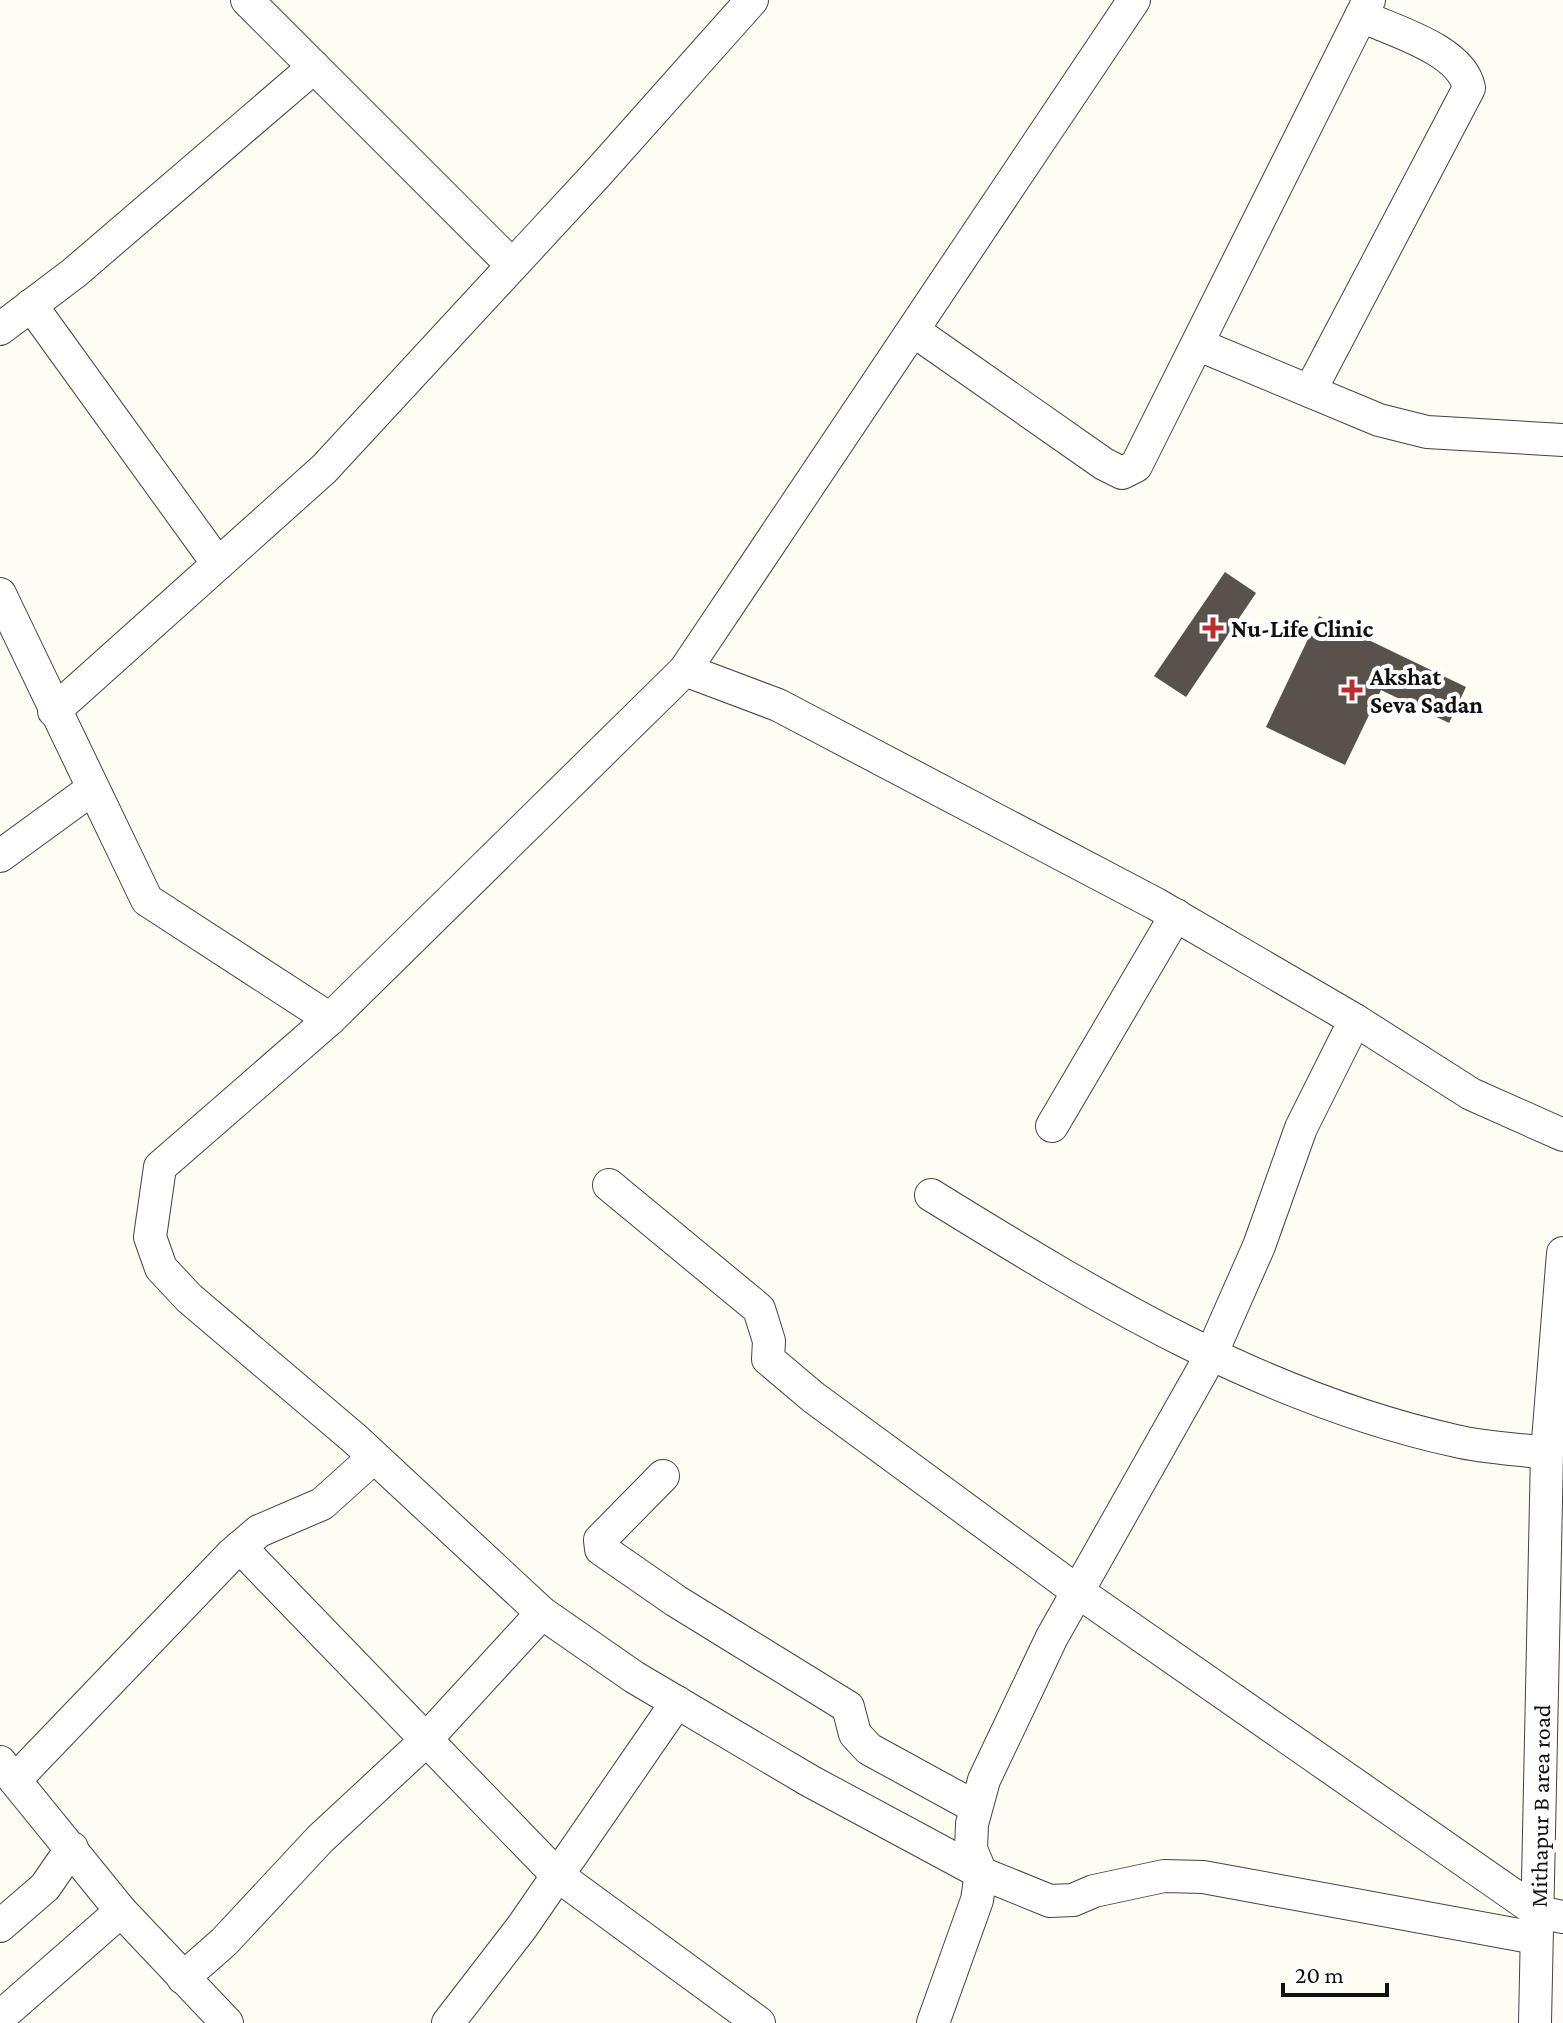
<svg xmlns="http://www.w3.org/2000/svg" width="1563" height="2023" font-family="'Crimson Pro',serif">
  <style>
    .building { fill: #58514c }
    .lines { fill: none; stroke-linecap: round; stroke-linejoin: round }
    .street-casing { stroke: #434343; stroke-width: 34 }
    .street { stroke: #fff; stroke-width: 32 }
    .poi-dot { fill: #bb2c31; stroke: #fff; stroke-width: 3 }
    .labels { text-anchor: middle; dominant-baseline: central; stroke-width: 8; stroke-linejoin: round; paint-order: stroke }
    .poi-label { font-size: 24px; font-weight: bold; fill: #101010; stroke: #fff; text-anchor: start }
    .street-label { font-size: 24px; fill: #101010; stroke: #fff }
  </style>
  <rect width="100%" height="100%" fill="#fefcf3"/>
  <g class="building">
    <path d="M1225 572 1256 593 1186 697 1154 676Z"/>
    <path d="M1319 616 1466 687 1449 723 1381 690 1345 765 1266 727Z"/>
  </g>
  <g class="lines">
    <defs>
      <g id="street">
        <path d="M247 0 512 265"/>
        <path d="M31 305 218 564"/>
        <path d="M0 329 74 273 314 67"/>
        <path d="M914 331 1104 464 1122 473 1136 466 1369 0"/>
        <path d="M1199 345 1379 420 1427 432 1563 440"/>
        <path d="M1310 391 1469 88C1462 50 1394 31 1361 16"/>
        <path d="M0 594 147 900 330 1019"/>
        <path d="M685 670 1134 0"/>
        <path d="M54 711 324 469 597 174 752 0"/>
        <path d="M0 856 92 789"/>
        <path d="M1052 1126 1176 915"/>
        <path d="M609 1185 759 1309 769 1341 768 1359 813 1397 1077 1591 1538 1912 1563 1917"/>
        <path d="M931 1195C1098 1298 1262 1398 1456 1441 1485 1448 1517 1449 1547 1453"/>
        <path d="M663 1476 600 1540 601 1549 676 1601 848 1707 855 1734 869 1749 975 1807"/>
        <path d="M240 1547 557 1875 759 2023"/>
        <path d="M0 1762 121 1911 227 2023"/>
        <path d="M15 1780 231 1555 259 1531 322 1504 373 1458"/>
        <path d="M0 1926 45 1887 72 1848"/>
        <path d="M1536 1938 1203 1877 1164 1876 1094 1891 1073 1900 1050 1901 981 1873 810 1781 634 1677 542 1613 355 1439 189 1298 161 1268 150 1237 160 1167 330 1019 685 670 778 705 1156 904 1355 1020 1471 1094 1563 1135"/>
        <path d="M183 1978 224 1942 320 1839 419 1747 542 1613"/>
        <path d="M0 2017 121 1911"/>
        <path d="M448 2023 522 1927 677 1702"/>
        <path d="M933 2023 977 1900 981 1873 971 1849 972 1824 984 1780 1052 1637 1210 1357 1259 1246 1301 1128 1355 1020"/>
        <path d="M1535 2023 1547 1453 1563 1253"/>
      </g>
    </defs>
    <use href="#street" class="street-casing"/>
    <use href="#street" class="street"/>
  </g>
  <g class="poi-dot">
    <path d="M1209 616h8v8h8v8h-8v8h-8v-8h-8v-8h8z"/>
    <path d="M1348 678h8v8h8v8h-8v8h-8v-8h-8v-8h8z"/>
  </g>
  <g class="labels">
    <g class="poi-label">
      <text x="1231" y="628">Nu-Life Clinic</text>
      <text x="1370" y="676">Akshat<tspan x="1370" dy="28">Seva Sadan</tspan></text>
    </g>
    <g class="street-label">
      <text transform="translate(1540 1806) rotate(-89)">Mithapur B area road</text>
    </g>
  </g>
  <path d="M1283 1983v12h104v-12" fill="none" stroke="#101010" stroke-width="4"/>
  <text x="1295" y="1983" font-size="24" fill="#101010" stroke="#ffffff" stroke-width="6" paint-order="stroke">20 m</text>
</svg>
